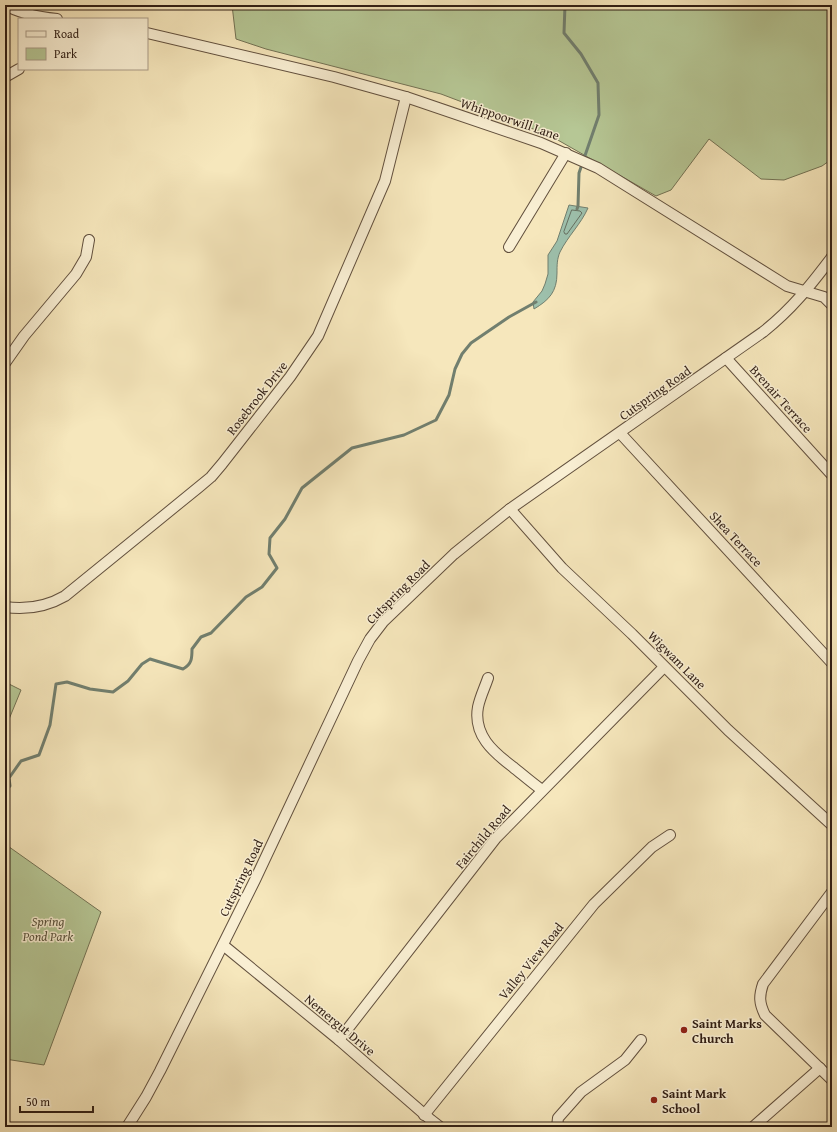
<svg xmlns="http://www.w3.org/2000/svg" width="837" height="1132" font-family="'Gentium Book Plus',serif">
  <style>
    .green { fill: #b6c795; stroke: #737254 }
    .water { fill: #9dc0ac; stroke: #717f6f }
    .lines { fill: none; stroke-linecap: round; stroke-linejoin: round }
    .shore { stroke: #666f60; stroke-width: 1 }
    .stream { stroke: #717f6f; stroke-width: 3 }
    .minor-casing { stroke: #62503e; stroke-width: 12 }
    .minor { stroke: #f9efd3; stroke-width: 10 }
    .poi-dot { fill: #8f2418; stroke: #f9efd3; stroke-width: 1.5 }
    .labels { text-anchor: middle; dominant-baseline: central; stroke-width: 3; stroke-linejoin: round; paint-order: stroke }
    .street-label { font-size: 13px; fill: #301e14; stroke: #f9efd3 }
    .park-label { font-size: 13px; font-style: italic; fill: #58513b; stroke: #f9efd3 }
    .poi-label { font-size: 13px; font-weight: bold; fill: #301e14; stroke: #f9efd3; text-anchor: start }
  </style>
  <rect width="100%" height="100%" fill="#f6e7bc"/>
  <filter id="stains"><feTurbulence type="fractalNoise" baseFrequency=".005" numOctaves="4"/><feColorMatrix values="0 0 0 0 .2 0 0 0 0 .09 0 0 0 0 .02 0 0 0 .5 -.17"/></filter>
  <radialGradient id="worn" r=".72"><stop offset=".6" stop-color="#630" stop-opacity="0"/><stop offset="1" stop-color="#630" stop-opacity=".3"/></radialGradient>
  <g class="green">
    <path d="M232 5H832V159L822 166 784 180 761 179 709 139 671 190 656 196 549 135 441 94 266 49 236 39Z"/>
    <path d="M5 682 21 690 5 729Z"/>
    <path d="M5 844 101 912 44 1065 5 1059Z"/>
  </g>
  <path class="water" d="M569 205 588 208C581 224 568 236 560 252 557 259 557 265 557 273 557 292 549 300 534 309L533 302 542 291 545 284 548 274V255L557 241Z"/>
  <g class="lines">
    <path class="shore" d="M572 210 580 211 582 213 567 234H565L564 232Z"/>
    <g class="stream">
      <path d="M565 5 564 33 581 54 598 83 599 115 579 173 578 206 577 209"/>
      <path d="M5 791 10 786 9 778 21 761 39 755 50 725 56 684 67 682 90 689 113 692 128 681 142 664 150 659 183 669C192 664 192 658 192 649L201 637 211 633 246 597 262 587 277 568 269 554 270 538 285 519 302 488 352 448 404 435 436 420 449 395 455 369 462 354 471 343 509 317 536 302"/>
    </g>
    <defs>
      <g id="minor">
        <path d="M5 5C21 14 38 17 57 19"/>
        <path d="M147 33 334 77 406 97 541 143 598 168 787 286 824 297 832 305"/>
        <path d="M5 77 19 69"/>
        <path d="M509 247 566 153"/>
        <path d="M726 358 832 475"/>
        <path d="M5 363 24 336 76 274 86 257 89 240"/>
        <path d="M620 433 832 663"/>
        <path d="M510 509 562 568 632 634 728 730 832 825"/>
        <path d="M5 607C26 610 46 607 65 596L199 487 211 477 222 464 290 377 318 336 385 181 406 97"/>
        <path d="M488 678C485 687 480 697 478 707 473 735 493 752 513 767 523 775 532 783 542 790"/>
        <path d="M832 892 763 984C759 996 759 1003 765 1015L832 1080"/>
        <path d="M223 945 339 1040 431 1120 440 1127"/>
        <path d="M339 1040 496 838 664 667"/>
        <path d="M424 1115 594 904 652 847 670 835"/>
        <path d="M5 1127H6"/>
        <path d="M127 1127 146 1097 160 1071 255 880 358 661 370 639 383 622 454 554 475 537 510 509 763 332C792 309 810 286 832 257"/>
        <path d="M557 1127 558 1118 581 1092 625 1060 641 1040"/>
        <path d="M753 1127 820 1068"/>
      </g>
    </defs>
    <use href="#minor" class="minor-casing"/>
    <use href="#minor" class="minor"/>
  </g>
  <g class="poi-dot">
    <circle cx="684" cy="1030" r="4"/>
    <circle cx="654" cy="1100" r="4"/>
  </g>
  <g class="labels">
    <g class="street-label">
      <text transform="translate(510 119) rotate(19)">Whippoorwill Lane</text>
      <text transform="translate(655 393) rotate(-35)">Cutspring Road</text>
      <text transform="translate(257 398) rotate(-52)">Rosebrook Drive</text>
      <text transform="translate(781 399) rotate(48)">Brenair Terrace</text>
      <text transform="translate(736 539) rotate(47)">Shea Terrace</text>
      <text transform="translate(398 592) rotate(-45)">Cutspring Road</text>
      <text transform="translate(677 660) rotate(45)">Wigwam Lane</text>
      <text transform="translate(483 837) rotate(-50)">Fairchild Road</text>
      <text transform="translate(241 878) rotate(-64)">Cutspring Road</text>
      <text transform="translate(531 961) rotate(-51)">Valley View Road</text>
      <text transform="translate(340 1025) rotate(40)">Nemergut Drive</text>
    </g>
    <g class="park-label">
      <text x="48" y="921">Spring<tspan x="48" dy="15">Pond Park</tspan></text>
    </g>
    <g class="poi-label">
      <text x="692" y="1023">Saint Marks<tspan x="692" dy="15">Church</tspan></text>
      <text x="662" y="1093">Saint Mark<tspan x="662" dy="15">School</tspan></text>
    </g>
  </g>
  <rect width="837" height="1132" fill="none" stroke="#f6e7bc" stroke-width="20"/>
  <rect x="6" y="6" width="825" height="1120" fill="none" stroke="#301e14" stroke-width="2"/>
  <rect x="10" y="10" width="817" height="1112" fill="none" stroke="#301e14"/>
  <rect x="18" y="18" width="130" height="52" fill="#f9efd3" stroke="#a99b87"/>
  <rect x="26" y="31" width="20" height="6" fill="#f9efd3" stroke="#a99b87"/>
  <text x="54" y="38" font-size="12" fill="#301e14">Road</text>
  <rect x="26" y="48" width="20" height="12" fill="#b6c795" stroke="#a99b87"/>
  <text x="54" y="58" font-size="12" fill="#301e14">Park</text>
  <path d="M20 1106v6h73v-6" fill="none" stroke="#301e14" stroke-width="2"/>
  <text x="26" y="1106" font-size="12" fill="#301e14" stroke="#f9efd3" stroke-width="3" paint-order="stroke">50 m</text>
  <rect width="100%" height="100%" filter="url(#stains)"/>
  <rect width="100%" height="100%" fill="url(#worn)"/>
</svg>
